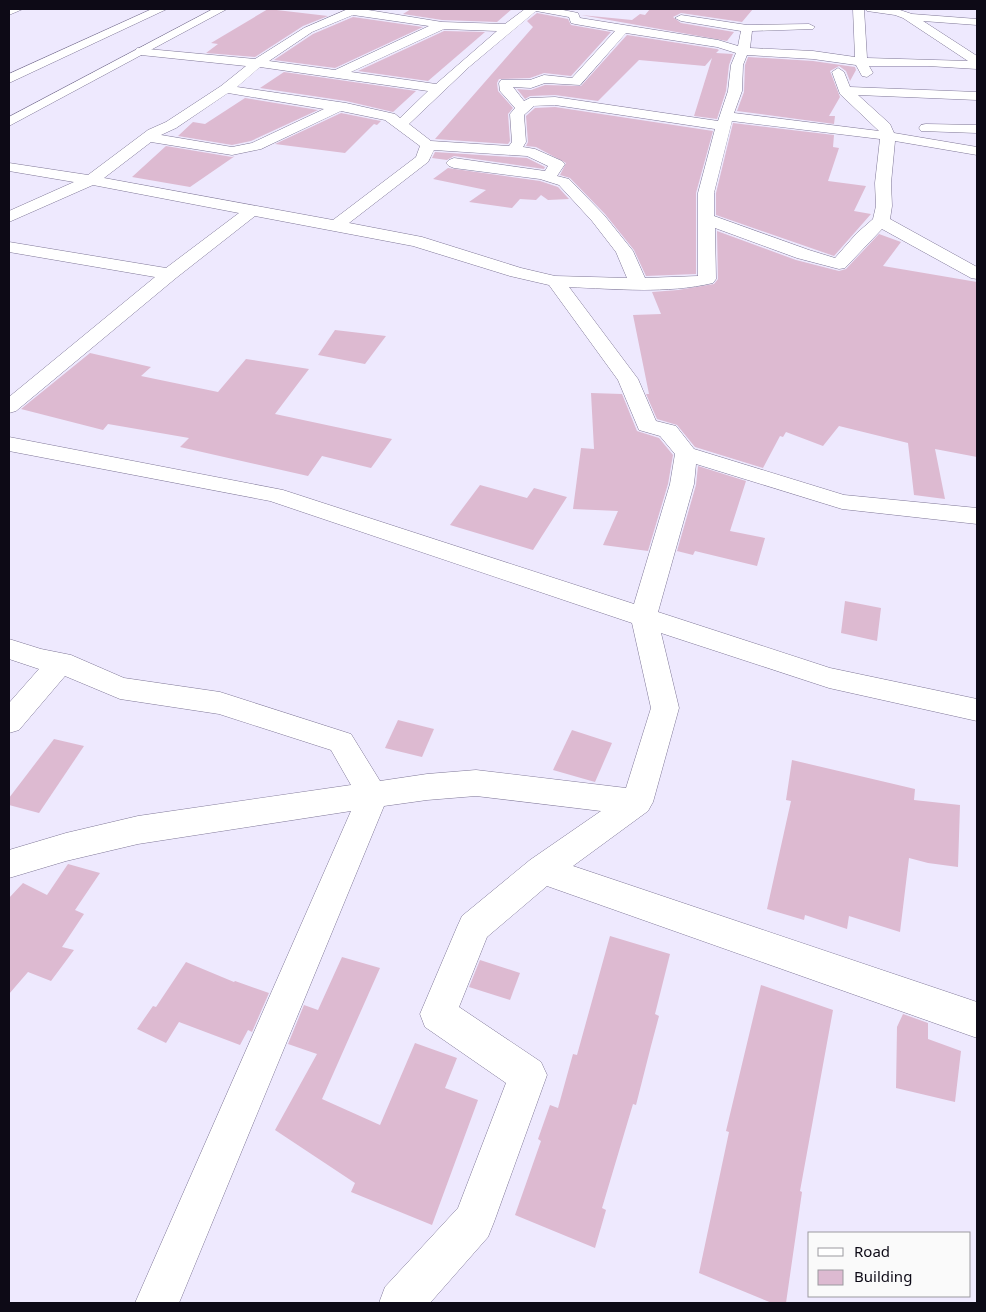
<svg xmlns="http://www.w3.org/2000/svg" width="986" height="1312" font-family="'Noto Sans',sans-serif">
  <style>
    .building { fill: #ddbad1 }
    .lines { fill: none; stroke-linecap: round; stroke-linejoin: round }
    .minor-casing { stroke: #7f7797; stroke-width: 1 }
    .tertiary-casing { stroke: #7f7797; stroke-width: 1 }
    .minor { fill: #fff; fill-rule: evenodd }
    .tertiary { fill: #fff; fill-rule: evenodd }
  </style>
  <rect width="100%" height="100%" fill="#eee9fe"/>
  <g class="building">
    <path d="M268 9 328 16 303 26 255 57 206 53 218 44 211 43Z"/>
    <path d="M411 9H512L497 22 442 20 403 14Z"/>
    <path d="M650 9H753L742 22 681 13 673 17 681 23 734 32 727 41 581 15 632 20 640 14 645 15Z"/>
    <path d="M537 13 568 19 571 25 611 32 571 76 544 73 530 78 499 79 497 83 498 91 513 108 508 114 510 141 508 144 435 139 533 27 527 21Z"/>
    <path d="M353 17 423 27 335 68 274 60 313 34Z"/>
    <path d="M444 31 485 32 428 81 358 71Z"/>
    <path d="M627 35 717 49 719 50 716 53 733 54 729 65 726 91 717 119 694 116 712 58 705 66 639 60 598 101 555 95 530 96 525 99 517 89 531 90 545 85 581 86Z"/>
    <path d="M748 57 813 61 855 67 856 70 850 81 846 71 839 66 830 71 840 97 829 116H835L834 124 737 111 744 92 745 65Z"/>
    <path d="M284 72 416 91 393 112 346 101 260 88Z"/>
    <path d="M245 98 318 110 251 141 232 145 178 136 193 122 205 124Z"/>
    <path d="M555 107 713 131 696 193V274L646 276 634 250 605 214 570 178 560 175 566 163 536 147 526 146 528 142 526 116 535 108Z"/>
    <path d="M341 113 381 121 377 125 374 124 345 153 275 144Z"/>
    <path d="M733 123 834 135 833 147 839 148 828 181 866 186 854 211 871 214 834 256 716 215V193Z"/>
    <path d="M166 146 232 157 235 156 190 187 132 177Z"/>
    <path d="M435 152 527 158 545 167 544 169 454 156 447 160 432 158Z"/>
    <path d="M448 168 540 181 558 187 569 199 548 200 541 195 536 200 520 199 512 208 469 202 486 190 433 179Z"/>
    <path d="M717 231 796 260 839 271 846 269 879 234 901 242 883 266 977 282V457L935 449 945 499 914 495 908 443 839 426 823 446 786 432 783 437 780 436 763 468 695 447 677 425 657 419 646 394H649L633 315 661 314 652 292 678 290 714 284 718 279Z"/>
    <path d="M335 330 386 336 365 364 318 355Z"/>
    <path d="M90 353 151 367 141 376 218 392 246 359 309 369 275 414 392 439 371 468 322 456 308 476 180 447 189 438 108 424 103 430 21 409Z"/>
    <path d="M591 393 622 394 637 431 659 438 673 455 668 484 648 551 603 545 618 511 573 509 581 448 594 449Z"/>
    <path d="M698 466 746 481 730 531 765 538 757 566 695 551 693 555 677 551 696 485Z"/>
    <path d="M480 485 527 498 534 488 567 497 533 550 450 525Z"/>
    <path d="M845 601 881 608 877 641 841 633Z"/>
    <path d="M398 720 434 729 422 757 385 748Z"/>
    <path d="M572 730 612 743 595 782 553 770Z"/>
    <path d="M54 739 84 746 39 813 9 805V798Z"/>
    <path d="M792 760 915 789 914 800 960 805 958 867 928 863 909 858 900 932 849 916 847 929 805 915 804 920 767 909 791 801 786 800Z"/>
    <path d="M68 864 100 873 75 910 84 914 62 947 74 950 51 981 28 972 9 994V898L23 883 47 895Z"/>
    <path d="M610 936 670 954 655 1014 659 1016 651 1046 636 1105 633 1104 602 1208 606 1210 595 1248 515 1215 541 1141 538 1139 550 1105 558 1108 573 1054 577 1055Z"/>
    <path d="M342 957 380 968 322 1099 380 1125 415 1043 457 1058 445 1088 478 1100 432 1225 351 1192 355 1183 275 1130 317 1054 288 1044 304 1005 318 1010Z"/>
    <path d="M480 960 520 973 510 1000 469 987Z"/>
    <path d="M186 962 234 982 235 981 269 993 252 1032 248 1030 240 1045 179 1022 166 1043 137 1029 153 1006 156 1007Z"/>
    <path d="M761 985 833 1010 800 1191 802 1192 786 1303H772L699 1273 729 1132 726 1131Z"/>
    <path d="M903 1014 928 1023V1039L961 1051 955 1102 896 1088 897 1027Z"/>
  </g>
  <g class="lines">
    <defs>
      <g id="minor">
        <path d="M9 9H23L9 15Z"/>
        <path d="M152 9H167L9 83V74Z"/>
        <path d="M348 9H362L442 22 505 24 525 9H558L578 13 580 18 718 40 738 46 741 31 681 21 675 18 681 15 747 25 809 24 815 27 813 29 752 31 750 48 813 51 855 57 853 9H864L867 58 968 61 903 18 895 15 867 11 865 9H897L912 14 977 19V25L923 21 977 56V69L928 66H869L873 73 867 77 862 76 856 65 813 59 747 55 743 65 742 91 734 113 879 131 840 94 832 72 838 68 844 72 850 87 977 92V100L858 95 890 124 894 133 977 147V155L895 141 891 183 892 206 890 219 977 267V279L971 278 882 229 845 268 839 269 797 258 715 228 716 279 713 283C667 294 616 289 569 287L638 379 656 421 676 426 694 449 844 495 977 508V524L842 509 696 464 694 484 658 612 830 668 977 699V721L829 688 661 633 679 708 653 802 648 811 573 866 977 1002V1038L547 886 487 937 459 1007 541 1062 547 1075 494 1222 488 1237 430 1303H379L385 1287 458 1208 506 1083 425 1027 420 1014 457 927 462 916 530 860 601 811 476 796 427 800 384 806 179 1303H135L351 811 138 844 66 861 9 878V850L66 833 138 816 351 785 331 750 219 714 120 699 65 676 19 730 9 733V703L39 669 9 659V639L41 649 71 655 124 678 220 692 351 734 380 781 427 774 476 770 626 788 651 708 632 623 270 501 9 451V437L283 490 634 604 670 484 675 454 660 436 639 430 618 380 549 285 510 276 413 246 255 216 176 278 16 411 9 413V397L155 277 9 252V242L166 268 239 213 93 185 9 222V211L74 182 9 171V163L88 175 148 130 166 122 221 86 246 66 141 55 135 51 137 48 255 59 304 28ZM536 11 569 17 571 23 575 24 615 31 572 78 544 75 530 80H501L499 83 500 91 515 108 510 114 512 142 509 146 431 141 409 124 469 67ZM353 15 429 26 335 70 269 61 312 32ZM444 29 497 31 436 84 351 72ZM626 33 717 47 736 53 731 65 728 91 718 121 555 97 530 98 524 101 513 87 531 88 545 83 580 85ZM260 67 428 91 400 118 395 114 346 103 237 87ZM228 93 324 109 252 143 232 147 161 135 176 128ZM555 105 715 129 698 193V276L645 278 633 251 604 215 569 179 557 176 565 164 562 161 535 149 523 147 526 142 524 115 534 106ZM341 111 385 120 420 146 416 157 333 220 104 178 151 142 232 155 261 149ZM732 121 880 139 875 183 876 206 873 219 857 233 835 258 809 250 714 216V193ZM434 150 527 156 548 166 545 171 454 158 449 160 446 163 449 166 454 168 540 179 559 185 592 221 616 252 627 278 555 276 521 268 422 237 349 223 428 162Z"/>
        <path d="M926 124 977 125V133L921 131 919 128 921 125Z"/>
      </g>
      <path id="tertiary" d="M213 9H227L9 126V117Z"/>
    </defs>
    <use href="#minor" class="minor-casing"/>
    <use href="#tertiary" class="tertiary-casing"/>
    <use href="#minor" class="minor"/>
    <use href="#tertiary" class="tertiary"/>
  </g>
  <rect width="986" height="1312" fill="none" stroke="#0d0a16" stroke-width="20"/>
  <rect x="808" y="1232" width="162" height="65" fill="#fafafa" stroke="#9b9a9f"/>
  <rect x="818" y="1248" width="25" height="8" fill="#ffffff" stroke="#9b9a9f"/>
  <text x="854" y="1257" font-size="15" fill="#0d0a16">Road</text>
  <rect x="818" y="1270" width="25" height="15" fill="#ddbad1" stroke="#9b9a9f"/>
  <text x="854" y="1282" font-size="15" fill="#0d0a16">Building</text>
</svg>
